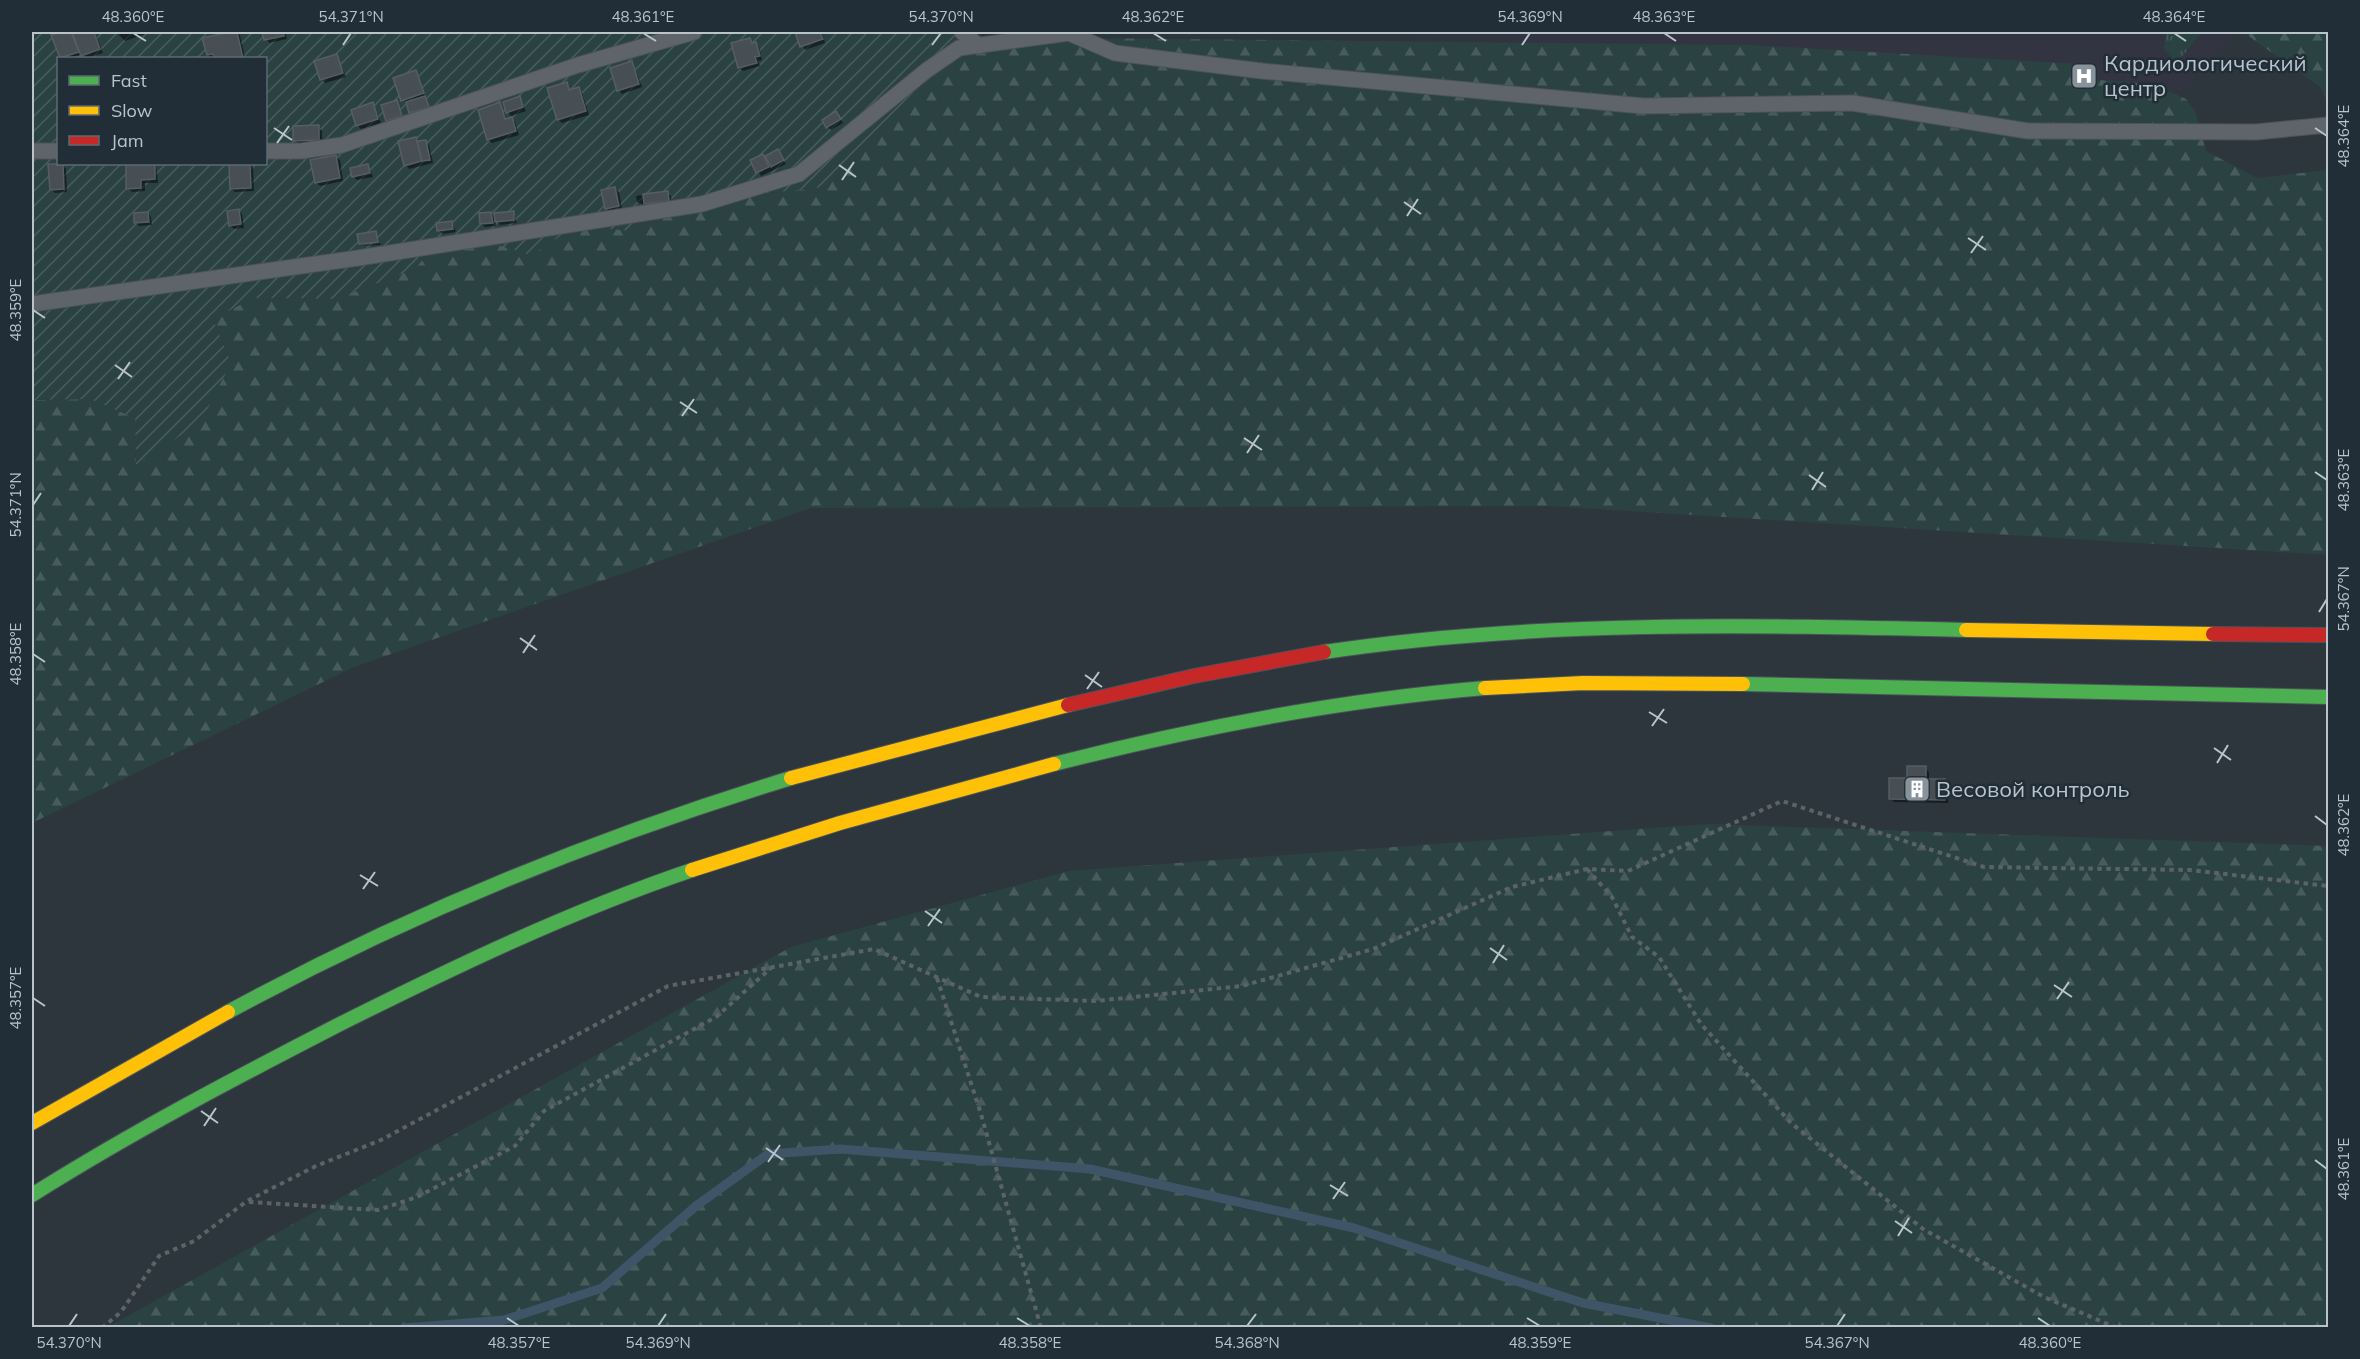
<svg xmlns="http://www.w3.org/2000/svg" width="2360" height="1359" font-family="Mulish,sans-serif">
  <style>
    .medical { fill: #333442 }
    .grass { fill: url(#grass-tufts) }
    .forest { fill: url(#forest-firs) }
    .garden { fill: url(#garden-furrows); fill-rule: evenodd }
    .shadow { fill: #0007 }
    .lines { fill: none; stroke-linecap: round; stroke-linejoin: round }
    .stream { stroke: #3d5567; stroke-width: 9 }
    .building { fill: #474e54; stroke: #565e64; stroke-width: 1.5 }
    .lane-casing { stroke: #4c5257; stroke-width: 17 }
    .fast-casing { stroke: #4b5259; stroke-width: 16 }
    .slow-casing { stroke: #4b5259; stroke-width: 16 }
    .jam-casing { stroke: #4b5259; stroke-width: 16 }
    .path { stroke: #5c6367; stroke-width: 4; stroke-dasharray: 4.5 4.5; stroke-linecap: butt }
    .lane { stroke: #5e646a; stroke-width: 15 }
    .fast { stroke: #4caf50; stroke-width: 14 }
    .slow { stroke: #ffc107; stroke-width: 14 }
    .jam { stroke: #c62828; stroke-width: 14 }
    .ticks { fill: none; stroke: #b9c3cc; stroke-width: 2 }
    .labels { text-anchor: middle; dominant-baseline: central; stroke-width: 5; stroke-linejoin: round; paint-order: stroke }
    .poi-label { font-size: 22px; fill: #b9c3cc; stroke: #212e38; text-anchor: start }
    .neatline { fill: none; stroke: #b9c3cc; stroke-width: 2 }
    .ticks-label { font-size: 15px; text-anchor: middle; fill: #b9c3cc }
  </style>
  <defs>
    <pattern id="grass-tufts" width="24" height="20" patternUnits="userSpaceOnUse" patternTransform="scale(1.5)"><rect width="24" height="20" fill="#2b4242"/><path d="M3 7l-1-3M5 7V3M7 7l1-3M15 17l-1-3M17 17v-4M19 17l1-3" fill="none" stroke="#485c5c"/></pattern>
    <pattern id="forest-firs" width="22" height="20" patternUnits="userSpaceOnUse" patternTransform="scale(1.5)"><rect width="22" height="20" fill="#2b4242"/><path d="M5 1l3.5 6h-7zM16 11l3.5 6h-7z" fill="#485c5c"/></pattern>
    <pattern id="garden-furrows" width="10" height="10" patternUnits="userSpaceOnUse" patternTransform="scale(1.5)"><rect width="10" height="10" fill="#2b4242"/><path d="M-1 1l2-2M0 10L10 0M9 11l2-2" fill="none" stroke="#485c5c"/></pattern>
  </defs>
  <rect width="100%" height="100%" fill="#2e363d"/>
  <path class="medical" d="M1379 32H2237L2181 92Z"/>
  <path class="grass" d="M2166 32H2202L2176 64 2164 48Z"/>
  <g class="forest">
    <path d="M2243 32H2328V104L2320 87Z"/>
    <path d="M976 37 1750 45 2079 64 2099 80 2153 84 2186 99 2195 111 2206 151 2257 178 2328 170V555L1551 506 811 508 354 667 32 823V400L90 399 135 418 136 464 231 363 213 319 253 298 336 299 414 269 445 236 484 241 576 226 675 203 825 187 914 92Z"/>
    <path d="M1707 824 2328 846V1327H108L791 947 1069 871Z"/>
  </g>
  <path class="garden" d="M32 32H978L976 37 914 92 825 187 675 203 631 231 576 226 531 255 484 241 445 236 414 269 336 299 253 298 213 319 231 363 201 422 136 465 135 418 90 399 32 400ZM58 58H266V164H58Z"/>
  <g class="shadow">
    <path d="M65 32H95L103 53 87 58 82 55 62 58 53 36Z"/>
    <path d="M116 32H151L125 41Z"/>
    <path d="M236 32 240 35 245 58H212L208 55 204 39Z"/>
    <path d="M264 32H285L287 39 269 43Z"/>
    <path d="M796 32H822L825 43 805 50Z"/>
    <path d="M750 40 759 47 762 60 758 61 760 66 743 71 739 68Z"/>
    <path d="M337 56 346 77 325 83 322 79Z"/>
    <path d="M632 62 642 87 622 94 619 90Z"/>
    <path d="M415 72 431 111 414 116 408 103 402 100Z"/>
    <path d="M566 84 571 91 578 89 582 93 589 115 562 123 558 119Z"/>
    <path d="M520 98 526 111 511 116 508 112Z"/>
    <path d="M397 102 404 119 391 124 387 120Z"/>
    <path d="M373 104 381 123 361 129 357 125Z"/>
    <path d="M499 104 507 120 511 119 515 122 519 135 492 143 488 140 479 111Z"/>
    <path d="M836 113 843 123 831 130 828 127Z"/>
    <path d="M318 127 322 131V143L299 144 295 140Z"/>
    <path d="M415 138 429 145 433 163 409 169 406 165Z"/>
    <path d="M777 151 786 164 761 176 752 161Z"/>
    <path d="M336 157 340 160 343 181 320 186 316 182Z"/>
    <path d="M127 164H156L158 183H145V191L132 192 128 188Z"/>
    <path d="M230 164H249L253 167 254 191 235 192 231 189Z"/>
    <path d="M62 165 66 169 67 192 55 193 51 189Z"/>
    <path d="M368 165 373 177 357 180 353 176Z"/>
    <path d="M615 189 619 192 622 209 610 212 606 208Z"/>
    <path d="M667 193 671 196 672 204 649 207 637 202 636 196 641 195 645 199Z"/>
    <path d="M239 211 242 214 244 228 234 229 230 225Z"/>
    <path d="M148 213 151 217 152 225 139 226 135 222Z"/>
    <path d="M491 213 496 219 513 213 517 223 500 225 495 219 496 226 485 227 481 224Z"/>
    <path d="M452 222 456 232 442 234 439 230Z"/>
    <path d="M380 243 381 245 362 246Z"/>
    <path d="M1925 768 1929 772V780H1945L1949 784 1948 803 1894 802 1890 798Z"/>
  </g>
  <g class="lines">
    <path class="stream" d="M404 1328 504 1320 602 1288 696 1206 768 1154 840 1149 1090 1169 1354 1228 1583 1303 1711 1328"/>
  </g>
  <g class="building">
    <path d="M61 32H71L79 52 60 58 51 35Z"/>
    <path d="M72 32H94L100 49 81 56Z"/>
    <path d="M230 32H237L243 58H214L213 54 207 55 202 38Z"/>
    <path d="M262 32H283L284 36 264 40Z"/>
    <path d="M795 32H820L823 39 800 47Z"/>
    <path d="M750 38 752 43 756 42 760 56 755 57 757 63 738 68 731 43Z"/>
    <path d="M337 54 343 73 320 80 314 61Z"/>
    <path d="M632 61 639 84 617 91 610 68Z"/>
    <path d="M416 70 424 93 401 101 393 78Z"/>
    <path d="M567 82 569 90 579 87 586 111 557 120 547 88Z"/>
    <path d="M425 96 429 107 409 113 406 102Z"/>
    <path d="M520 96 523 107 506 113 503 102Z"/>
    <path d="M397 100 402 116 386 121 381 105Z"/>
    <path d="M373 102 378 119 356 126 351 110Z"/>
    <path d="M500 102 505 119 512 117 516 131 487 140 478 110Z"/>
    <path d="M836 111 841 119 826 128 822 120Z"/>
    <path d="M319 125V140L293 141V126Z"/>
    <path d="M416 137 422 161 404 166 398 141Z"/>
    <path d="M426 140 430 160 422 161 417 141Z"/>
    <path d="M778 149 784 160 771 167 765 156Z"/>
    <path d="M763 154 769 167 756 173 750 160Z"/>
    <path d="M336 155 340 178 315 183 310 160Z"/>
    <path d="M48 164H63L64 189 50 190Z"/>
    <path d="M126 164H155V179L141 180V188L126 189Z"/>
    <path d="M229 164H250L251 188 230 189Z"/>
    <path d="M368 164 370 173 352 177 350 168Z"/>
    <path d="M615 187 619 206 605 209 601 190Z"/>
    <path d="M668 191 669 201 644 204 643 194Z"/>
    <path d="M239 209 241 224 229 226 227 211Z"/>
    <path d="M514 211V220L495 222 494 213Z"/>
    <path d="M148 212 149 222 134 223V213Z"/>
    <path d="M491 212 493 223 480 224 479 213Z"/>
    <path d="M452 221 453 229 437 231 436 223Z"/>
    <path d="M376 231 378 242 359 244 357 234Z"/>
    <path d="M1907 766H1926V779H1945V800L1889 799V778H1907Z"/>
  </g>
  <g class="lines">
    <defs>
      <g id="lane">
        <path d="M962 32 979 46"/>
        <path d="M32 151H58"/>
        <path d="M266 151H301L342 145 578 65 694 32"/>
        <path d="M32 304 358 258 702 204 799 174 927 70 959 48 1069 33 1115 53 1262 71 1643 106 1852 103 2028 131 2256 132 2328 125"/>
      </g>
      <g id="fast">
        <path d="M1324 652C1537 620 1752 625 1966 630"/>
        <path d="M1743 684 2328 697"/>
        <path d="M1054 764C1195 728 1339 700 1485 688"/>
        <path d="M228 1012C408 914 595 838 791 778"/>
        <path d="M32 1195C132 1132 237 1077 342 1023 456 966 571 911 692 870"/>
      </g>
      <g id="slow">
        <path d="M1966 630 2213 634"/>
        <path d="M1485 688 1583 683 1743 684"/>
        <path d="M791 778 1068 705"/>
        <path d="M692 870 840 823 1054 764"/>
        <path d="M32 1123 228 1012"/>
      </g>
      <g id="jam">
        <path d="M2213 634 2328 635"/>
        <path d="M1068 705 1194 676 1324 652"/>
      </g>
    </defs>
    <use href="#lane" class="lane-casing"/>
    <use href="#fast" class="fast-casing"/>
    <use href="#slow" class="slow-casing"/>
    <use href="#jam" class="jam-casing"/>
    <g class="path">
      <path d="M1587 869 1612 897 1632 937 1659 957 1701 1024 1791 1123 1923 1229 2044 1297 2117 1328"/>
      <path d="M937 978 981 1114 1041 1328"/>
      <path d="M249 1202 378 1210 417 1197 515 1146 544 1111 716 1017 771 968"/>
      <path d="M102 1328 121 1312 159 1256 194 1241 247 1201 316 1166 381 1140 668 986 874 949 981 997 1095 1001 1242 986 1373 949 1512 887 1587 869 1628 871 1782 801 1984 867 2190 870 2328 886"/>
    </g>
    <use href="#lane" class="lane"/>
    <use href="#fast" class="fast"/>
    <use href="#slow" class="slow"/>
    <use href="#jam" class="jam"/>
  </g>
  <path class="ticks" d="M133 33 146 41M643 33 656 41M1153 33 1166 41M1664 33 1676 41M2174 33 2186 41M343 45 351 33M932 45 941 33M1522 45 1530 33M274 128 292 140M2315 128 2327 136M277 143 289 126M839 165 856 177M842 180 854 162M1404 202 1421 214M1407 216 1418 199M1968 238 1986 250M1971 253 1983 236M33 310 45 318M115 365 132 377M118 379 130 362M680 402 697 413M682 416 694 399M1244 438 1262 450M1247 453 1259 435M2315 472 2327 480M1809 475 1826 487M1812 490 1823 472M33 505 41 493M2319 612 2327 599M520 638 537 650M523 653 535 635M33 654 45 662M1085 675 1102 687M1087 689 1099 672M1649 712 1667 723M1652 726 1664 709M2214 748 2231 760M2217 763 2228 745M2315 816 2327 825M360 875 378 886M363 889 375 872M925 911 942 923M928 926 940 909M1490 948 1507 960M1493 963 1504 945M2054 985 2072 997M33 998 45 1006M2057 999 2069 982M201 1111 218 1123M204 1126 216 1108M766 1148 783 1160M2315 1160 2327 1169M768 1162 780 1145M1330 1185 1348 1196M1333 1199 1345 1182M1895 1221 1912 1233M1898 1236 1909 1218M507 1318 519 1326M1017 1318 1030 1326M1527 1318 1540 1326M2038 1318 2050 1326M69 1326 77 1314M658 1326 666 1314M1247 1326 1256 1314M1837 1326 1845 1314"/>
  <defs>
    <symbol id="hospital-square" viewBox="-11 -11 22 22"><rect x="-9" y="-9" width="18" height="18" rx="4" fill="#88929a" stroke="#212e38"/><path d="M-5-5h3v3.5h4V-5h3V5h-3V1.5h-4V5h-3Z" fill="#fff"/></symbol>
    <symbol id="building-square" viewBox="-11 -11 22 22"><rect x="-9" y="-9" width="18" height="18" rx="4" fill="#88929a" stroke="#212e38"/><path d="M-4-6H4V6H1V3H-1V6H-4ZM-2.5-4.3h1.7v1.8h-1.7ZM.8-4.3h1.7v1.8H.8ZM-2.5-1h1.7V.8h-1.7ZM.8-1h1.7V.8H.8Z" fill="#fff"/></symbol>
  </defs>
  <g fill-rule="evenodd">
    <use href="#hospital-square" x="2069" y="61" width="30" height="30"/>
    <use href="#building-square" x="1902" y="774" width="30" height="30"/>
  </g>
  <g class="labels">
    <g class="poi-label">
      <text x="2104" y="63">Кардиологический<tspan x="2104" dy="25">центр</tspan></text>
      <text x="1936" y="789">Весовой контроль</text>
    </g>
  </g>
  <rect width="2360" height="1359" fill="none" stroke="#212e38" stroke-width="66"/>
  <rect x="57" y="57" width="210" height="108" fill="#212e38" stroke="#5e6a73" stroke-width="1.5"/>
  <rect x="69" y="76" width="30" height="9" fill="#4caf50" stroke="#5e6a73" stroke-width="1.5"/>
  <text x="111" y="87" font-size="18" fill="#b9c3cc">Fast</text>
  <rect x="69" y="106" width="30" height="9" fill="#ffc107" stroke="#5e6a73" stroke-width="1.5"/>
  <text x="111" y="117" font-size="18" fill="#b9c3cc">Slow</text>
  <rect x="69" y="136" width="30" height="9" fill="#c62828" stroke="#5e6a73" stroke-width="1.5"/>
  <text x="111" y="147" font-size="18" fill="#b9c3cc">Jam</text>
  <rect x="33" y="33" width="2294" height="1293" class="neatline"/>
  <g class="ticks-label">
    <text x="133" y="22">48.360°E</text>
    <text x="351" y="22">54.371°N</text>
    <text x="643" y="22">48.361°E</text>
    <text x="941" y="22">54.370°N</text>
    <text x="1153" y="22">48.362°E</text>
    <text x="1530" y="22">54.369°N</text>
    <text x="1664" y="22">48.363°E</text>
    <text x="2174" y="22">48.364°E</text>
    <text transform="translate(2344 136) rotate(-90)" y="5">48.364°E</text>
    <text transform="translate(16 310) rotate(-90)" y="5">48.359°E</text>
    <text transform="translate(2344 480) rotate(-90)" y="5">48.363°E</text>
    <text transform="translate(16 505) rotate(-90)" y="5">54.371°N</text>
    <text transform="translate(2344 599) rotate(-90)" y="5">54.367°N</text>
    <text transform="translate(16 654) rotate(-90)" y="5">48.358°E</text>
    <text transform="translate(2344 825) rotate(-90)" y="5">48.362°E</text>
    <text transform="translate(16 998) rotate(-90)" y="5">48.357°E</text>
    <text transform="translate(2344 1169) rotate(-90)" y="5">48.361°E</text>
    <text x="69" y="1348">54.370°N</text>
    <text x="519" y="1348">48.357°E</text>
    <text x="658" y="1348">54.369°N</text>
    <text x="1030" y="1348">48.358°E</text>
    <text x="1247" y="1348">54.368°N</text>
    <text x="1540" y="1348">48.359°E</text>
    <text x="1837" y="1348">54.367°N</text>
    <text x="2050" y="1348">48.360°E</text>
  </g>
</svg>
